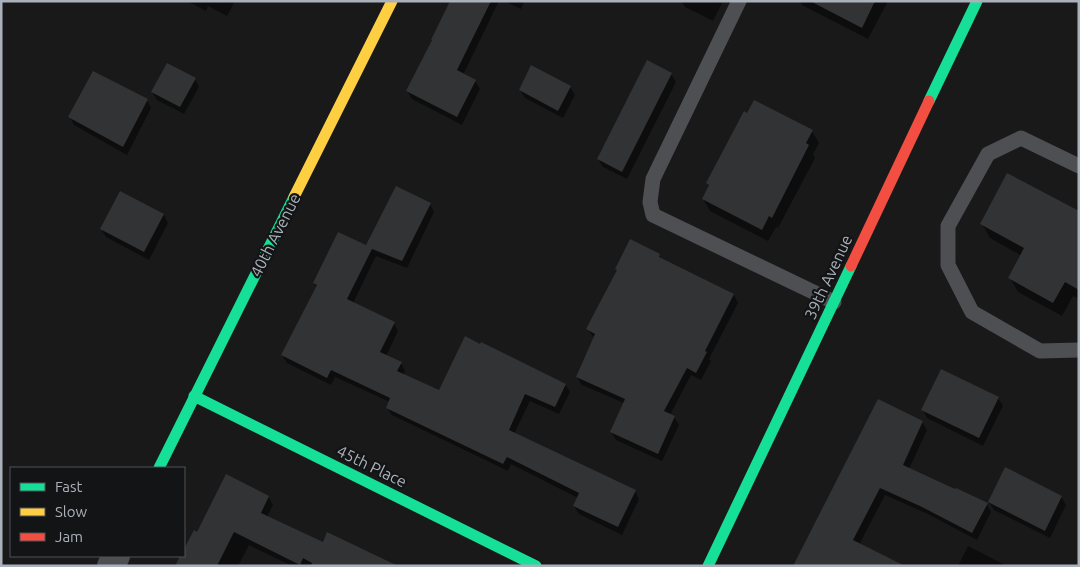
<svg xmlns="http://www.w3.org/2000/svg" width="1080" height="567" font-family="Ubuntu,sans-serif">
  <style>
    .shadow { fill: #0007 }
    .building { fill: #323334 }
    .lines { fill: none; stroke-linecap: round; stroke-linejoin: round }
    .lane { stroke: #4e4f52; stroke-width: 15 }
    .street { stroke: #4e4f52; stroke-width: 28 }
    .fast { stroke: #16e098; stroke-width: 11 }
    .slow { stroke: #ffcf43; stroke-width: 11 }
    .jam { stroke: #f24e42; stroke-width: 11 }
    .labels { text-anchor: middle; dominant-baseline: central; stroke-width: 4.5; stroke-linejoin: round; paint-order: stroke }
    .street-label { font-size: 16px; fill: #abb1ba; stroke: #131416 }
  </style>
  <rect width="100%" height="100%" fill="#19191a"/>
  <g class="shadow">
    <path d="M187 1H235L227 16 208 6 206 11Z"/>
    <path d="M451 1H499L463 75 475 81 480 89 462 125 412 99 407 91Z"/>
    <path d="M504 1H524L521 9Z"/>
    <path d="M681 1H723L713 21 685 7Z"/>
    <path d="M800 1H888L868 39 802 5Z"/>
    <path d="M671 74 676 82 627 179 603 167 598 159Z"/>
    <path d="M195 79 199 87 184 114 157 100 152 92Z"/>
    <path d="M570 87 575 95 563 118 525 98 520 90Z"/>
    <path d="M147 100 151 108 127 155 74 125 70 117Z"/>
    <path d="M812 131 819 143 813 154 815 158 778 228 776 227 768 241 710 211 703 199 709 187 708 183Z"/>
    <path d="M120 193 164 215 168 223 149 260 106 237 101 229Z"/>
    <path d="M430 204 434 212 407 268 376 256 353 303 394 323 398 331 386 356 401 363 405 371 403 375 439 392 565 384 570 392 559 414 530 401 514 434 635 491 639 499 622 535 579 514 574 506 578 498 511 464 508 471 392 415 387 408 390 402 335 377 331 385 287 363 282 355 317 288 314 283Z"/>
    <path d="M1079 213V299L1073 296 1062 316 1018 292 1010 278 1022 256 990 238 982 224Z"/>
    <path d="M659 255 662 260 734 295 738 303 709 359 711 361 701 380 691 375 670 415 674 417 679 425 662 461 616 440 611 432 624 403 582 385 577 377 594 338 588 329Z"/>
    <path d="M998 398 1003 406 983 446 927 418 923 410Z"/>
    <path d="M922 422 927 430 909 469 987 504 991 512 977 540 928 514 885 495 859 545 795 566Z"/>
    <path d="M268 496 273 505 267 517 323 544 391 566H292L249 545 238 566H177L182 556H184V552L194 532 198 534Z"/>
    <path d="M1061 497 1066 505 1050 538 994 510 989 502Z"/>
    <path d="M968 546 1007 566H958Z"/>
  </g>
  <g class="building">
    <path d="M450 1H491L457 70 476 80 457 117 406 91 432 40H431Z"/>
    <path d="M810 1H875L862 28Z"/>
    <path d="M647 60 672 73 622 172 597 159Z"/>
    <path d="M167 63 196 78 180 107 151 92Z"/>
    <path d="M531 65 571 86 558 111 519 90Z"/>
    <path d="M93 71 148 99 123 147 68 117Z"/>
    <path d="M754 100 813 130 806 143 809 145 772 218 769 216 762 230 702 199 709 185 706 183 744 111 747 113Z"/>
    <path d="M1007 173 1079 211V290L1065 282 1053 303 1008 278 1024 248 980 224Z"/>
    <path d="M396 186 431 203 402 261 372 249 347 299 395 322 380 352 402 362 397 371 439 390 465 336 480 344 481 342 566 384 555 407 525 394 509 430 636 490 618 527 573 506 579 493 507 457 503 464 386 408 390 398 331 370 327 378 281 355 317 285 313 283 338 232 366 245Z"/>
    <path d="M120 191 164 214 144 252 100 229Z"/>
    <path d="M630 239 660 254 659 257 734 294 705 351 707 352 696 373 687 368 664 411 675 416 658 454 610 432 625 399 576 377 595 334 586 329 617 270 615 269Z"/>
    <path d="M941 369 999 397 979 438 921 410Z"/>
    <path d="M878 399 923 421 903 465 955 489 956 488 988 503 972 533 922 507 880 488 853 540 905 566H793Z"/>
    <path d="M1005 467 1062 496 1045 531 988 502Z"/>
    <path d="M226 474 269 496 261 513 323 542 327 532 398 566H311L312 563 303 558 300 565 234 532 217 566H175L180 556H184V549L194 530 197 532Z"/>
  </g>
  <g class="lines">
    <g class="lane">
      <path d="M739 1 653 179 650 202 653 215 834 302"/>
      <path d="M1079 166 1021 138 988 154 948 226V265L972 312 1040 351 1079 350"/>
    </g>
    <path class="street" d="M111 566 116 556"/>
    <g class="fast">
      <path d="M929 101 977 1"/>
      <path d="M194 396 536 566"/>
      <path d="M159 468 294 197"/>
      <path d="M708 566 851 266"/>
    </g>
    <path class="slow" d="M294 197 392 1"/>
    <path class="jam" d="M851 266 929 101"/>
  </g>
  <g class="labels">
    <g class="street-label">
      <text transform="translate(275 235) rotate(-63)">40th Avenue</text>
      <text transform="translate(828 277) rotate(-65)">39th Avenue</text>
      <text transform="translate(372 466) rotate(26)">45th Place</text>
    </g>
  </g>
  <rect width="1080" height="567" fill="none" stroke="#abb1ba" stroke-width="5"/>
  <rect x="10" y="467" width="175" height="90" fill="#131416" stroke="#505358"/>
  <rect x="20" y="483" width="25" height="8" fill="#16e098" stroke="#505358"/>
  <text x="55" y="492" font-size="15" fill="#abb1ba">Fast</text>
  <rect x="20" y="508" width="25" height="8" fill="#ffcf43" stroke="#505358"/>
  <text x="55" y="517" font-size="15" fill="#abb1ba">Slow</text>
  <rect x="20" y="533" width="25" height="8" fill="#f24e42" stroke="#505358"/>
  <text x="55" y="542" font-size="15" fill="#abb1ba">Jam</text>
</svg>
